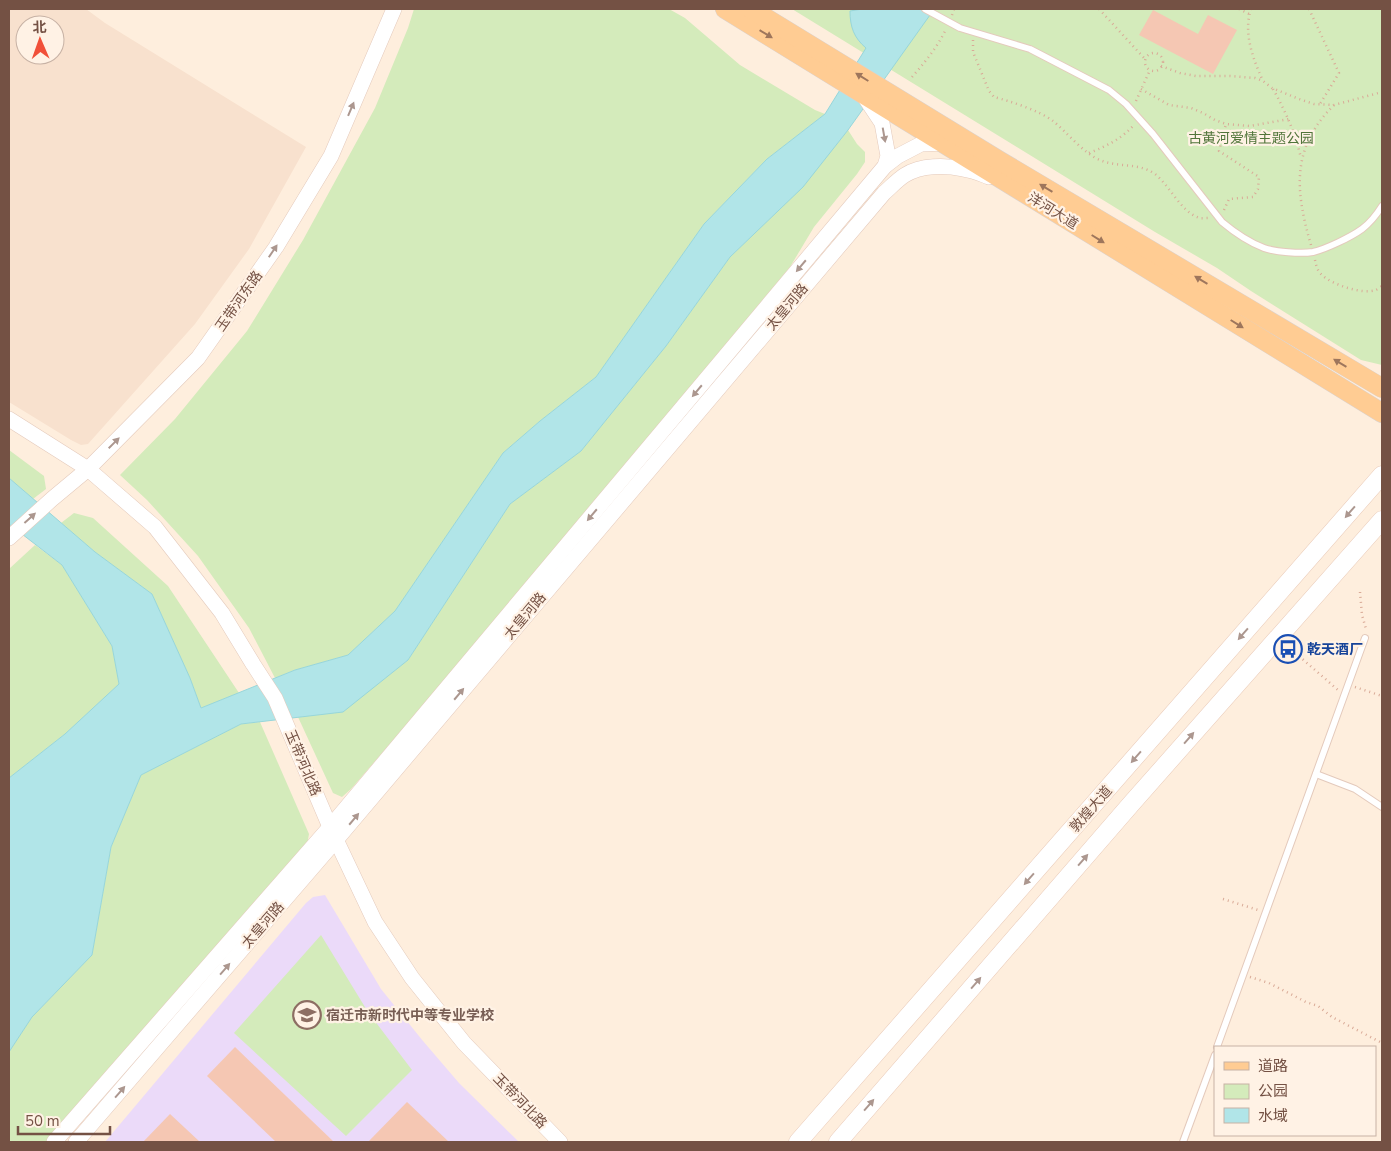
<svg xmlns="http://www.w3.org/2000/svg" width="1391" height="1151" font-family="'Nunito Sans','Noto Sans SC',sans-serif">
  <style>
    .residential { fill: #f8e1ce; fill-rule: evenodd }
    .education { fill: #ebdaf9 }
    .green { fill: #d4ebbb }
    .water { fill: #b1e5e8; stroke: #97d6da }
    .building { fill: #f5c7b3 }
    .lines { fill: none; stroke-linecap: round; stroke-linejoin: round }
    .service-casing { stroke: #e4cabc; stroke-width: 8 }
    .tertiary-casing { stroke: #e4cabc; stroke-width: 16 }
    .secondary-casing { stroke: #e9cab8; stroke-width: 19 }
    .primary-casing { stroke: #dbd2ce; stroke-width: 20 }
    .path { stroke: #d9aa97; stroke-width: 2.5; stroke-dasharray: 1 4; stroke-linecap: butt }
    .service { stroke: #fff; stroke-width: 6 }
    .tertiary { stroke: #fff; stroke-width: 15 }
    .secondary { stroke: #fff; stroke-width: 18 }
    .primary { stroke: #ffcc93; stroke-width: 19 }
    .oneway { fill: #9e765c }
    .oneway2 { fill: #ac978f }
    .labels { text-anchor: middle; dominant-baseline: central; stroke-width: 4.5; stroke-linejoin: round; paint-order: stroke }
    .park-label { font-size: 14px; fill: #51753a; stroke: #fff2e5 }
    .street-label { font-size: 14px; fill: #745144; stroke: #fff2e5 }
    .transit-label { font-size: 14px; font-weight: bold; fill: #164399; stroke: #fff2e5; text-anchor: start }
    .education-label { font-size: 14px; font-weight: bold; fill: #785e54; stroke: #fff2e5; text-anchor: start }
  </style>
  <rect width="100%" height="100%" fill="#feeedd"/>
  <path class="residential" d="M9 9H86L105 23 306 147 249 249 195 324 88 444 81 445 71 440 9 402ZM25 25H55V55H25Z"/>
  <path class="education" d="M325 895 381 989 423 1041 459 1083 519 1142H105L306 903 313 897Z"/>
  <g class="green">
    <path d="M414 9H669L685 18 740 65 815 110 825 114 767 159 704 224 596 377 540 421 503 453 395 611 348 655 295 670 275 678 249 628 198 556 147 500 120 475 175 419 247 331 303 240 375 108 408 28Z"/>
    <path d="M792 9H1382V365L1361 360 1251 291 1217 268 1155 232Z"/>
    <path d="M848 130 857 144 865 152V162L857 174 814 227 790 267 503 613 351 789 342 797 333 793 298 717 343 711 408 660 510 504 581 451 666 346 730 257 798 191Z"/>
    <path d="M9 450 44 476 46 489 33 499 9 478Z"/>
    <path d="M74 513 93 518 168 586 239 693 201 708 190 678 152 594 95 552 61 523Z"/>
    <path d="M35 545 62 565 112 646 119 684 65 734 9 778V569Z"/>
    <path d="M260 722 309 834 307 845 50 1142H9V1052L32 1017 92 955 111 847 141 775 241 724Z"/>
    <path d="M321 935 368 1012 412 1070 346 1136 234 1033Z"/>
  </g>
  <path class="water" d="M862 9H931L930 15 848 130 803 187 730 257 666 346 581 451 510 504 408 660 343 712 241 724 141 775 111 847 92 955 32 1017 9 1052V778L65 734 119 684 112 646 62 565 9 524V478L95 552 152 594 190 678 201 708 295 670 348 655 395 611 503 453 540 421 596 377 704 224 767 159 825 114 866 48C854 38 850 27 850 11Z"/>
  <g class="building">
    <path d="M1153 10 1198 34 1208 15 1237 30 1213 74 1139 35Z"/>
    <path d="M235 1047 334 1142H276L207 1076Z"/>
    <path d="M407 1102 449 1142H368Z"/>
    <path d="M170 1114 200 1142H143Z"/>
  </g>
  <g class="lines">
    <defs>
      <g id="service">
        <path d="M925 9 960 28 1030 49 1109 90 1126 104 1153 134 1222 222C1234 232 1248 242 1264 248 1275 252 1301 254 1313 252 1326 249 1351 237 1362 229 1370 223 1377 214 1382 206"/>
        <path d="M1316 774 1355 789 1382 807"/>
        <path d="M1217 1047 1365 638"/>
        <path d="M1183 1142 1215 1055"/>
      </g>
      <g id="tertiary">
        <path d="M885 166 898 156 921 144 946 143"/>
        <path d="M9 419 88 469 155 527 222 613 253 664 275 698 330 827 375 922 412 978 464 1043 560 1142"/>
        <path d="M9 538 52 499 88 469 198 358 276 247 331 156 394 9"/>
        <path d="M54 1142 330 827 885 166 888 156 882 123 864 96"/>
        <path d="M76 1142 336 840 884 193C891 187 897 180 905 175 921 165 945 165 963 169 972 170 981 174 989 177"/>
      </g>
      <g id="secondary">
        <path d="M798 1142 1382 475"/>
        <path d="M838 1142 1131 804 1382 520"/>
      </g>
      <g id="primary">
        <path d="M725 9 1382 413"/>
        <path d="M751 9 1000 161 1382 388"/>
      </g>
    </defs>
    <use href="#service" class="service-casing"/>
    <use href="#tertiary" class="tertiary-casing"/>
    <use href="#secondary" class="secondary-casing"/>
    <use href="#primary" class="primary-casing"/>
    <g class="path">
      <path d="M1099 9 1145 59"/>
      <path d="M1239 9 1249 14"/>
      <path d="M1251 9C1243 33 1253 59 1263 81"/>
      <path d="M1309 9 1339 73 1320 104"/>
      <path d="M952 15 954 9"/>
      <path d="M973 40V52L989 91 994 97C1010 101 1040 111 1053 121 1067 132 1084 154 1100 160 1118 168 1138 162 1155 174 1170 186 1180 210 1197 217 1200 219 1204 218 1208 218"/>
      <circle cx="1154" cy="62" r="9"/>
      <path d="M1161 66 1180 73 1196 76H1230L1255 78 1263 81 1272 88 1299 99 1314 104 1334 105 1382 92"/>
      <path d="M912 77C925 62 937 48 946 29"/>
      <path d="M1141 89 1169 105 1191 108 1203 113 1215 120 1226 124 1250 126 1289 119"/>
      <path d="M1273 89C1286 112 1295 133 1301 158"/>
      <path d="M1136 101 1150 70"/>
      <path d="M1089 153C1107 146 1121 139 1134 125"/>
      <path d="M1224 210 1229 199 1253 197 1258 189 1259 177 1219 151 1226 124"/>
      <path d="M1311 245C1295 190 1291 148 1334 105"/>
      <path d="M1315 260C1316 265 1317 270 1321 274 1330 284 1362 295 1376 290 1378 289 1380 287 1382 286"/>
      <path d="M1360 592 1362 615 1366 629"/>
      <path d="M1299 656 1338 690"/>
      <path d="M1355 687 1382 696"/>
      <path d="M1223 899 1258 910"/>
      <path d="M1250 977 1269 983 1306 1002 1318 1006 1332 1017 1382 1043"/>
    </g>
    <use href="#service" class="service"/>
    <use href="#tertiary" class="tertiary"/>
    <use href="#secondary" class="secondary"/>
    <use href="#primary" class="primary"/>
  </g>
  <defs><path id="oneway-solid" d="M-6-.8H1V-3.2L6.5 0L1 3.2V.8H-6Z" transform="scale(1.25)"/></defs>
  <g class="oneway">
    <use href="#oneway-solid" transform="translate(766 34) rotate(31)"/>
    <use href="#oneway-solid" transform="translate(862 77) rotate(-148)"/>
    <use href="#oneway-solid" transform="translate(1046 188) rotate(-149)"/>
    <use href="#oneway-solid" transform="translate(1098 239) rotate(32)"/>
    <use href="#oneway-solid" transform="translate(1201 280) rotate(-149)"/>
    <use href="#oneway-solid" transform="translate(1237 324) rotate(32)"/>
    <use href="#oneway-solid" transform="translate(1340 363) rotate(-149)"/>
  </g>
  <g class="oneway2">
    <use href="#oneway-solid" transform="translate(351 109) rotate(-67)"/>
    <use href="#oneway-solid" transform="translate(884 135) rotate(80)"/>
    <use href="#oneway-solid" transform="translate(273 251) rotate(-56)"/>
    <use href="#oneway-solid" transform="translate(801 266) rotate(130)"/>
    <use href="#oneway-solid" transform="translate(697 391) rotate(130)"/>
    <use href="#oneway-solid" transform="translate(114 443) rotate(-45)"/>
    <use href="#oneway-solid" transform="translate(1350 512) rotate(131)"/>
    <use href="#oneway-solid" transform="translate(592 515) rotate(130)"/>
    <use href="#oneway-solid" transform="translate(30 518) rotate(-42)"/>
    <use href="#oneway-solid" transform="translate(1243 634) rotate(131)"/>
    <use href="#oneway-solid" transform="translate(459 694) rotate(-50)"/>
    <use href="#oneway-solid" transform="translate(1189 738) rotate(-49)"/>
    <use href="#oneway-solid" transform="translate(1136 757) rotate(131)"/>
    <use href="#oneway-solid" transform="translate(354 819) rotate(-50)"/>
    <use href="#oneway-solid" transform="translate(1083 860) rotate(-49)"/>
    <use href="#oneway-solid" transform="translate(1029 879) rotate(131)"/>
    <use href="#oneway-solid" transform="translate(225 969) rotate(-49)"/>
    <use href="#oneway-solid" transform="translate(976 983) rotate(-49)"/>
    <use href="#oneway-solid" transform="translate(120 1092) rotate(-49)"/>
    <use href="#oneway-solid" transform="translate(869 1105) rotate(-49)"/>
  </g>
  <defs>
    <symbol id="bus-ring" viewBox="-11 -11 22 22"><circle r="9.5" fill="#fff2e5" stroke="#1a4fb4" stroke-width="1.5"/><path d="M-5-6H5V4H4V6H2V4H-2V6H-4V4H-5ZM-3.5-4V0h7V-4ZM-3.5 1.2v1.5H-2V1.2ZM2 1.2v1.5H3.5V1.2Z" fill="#1a4fb4"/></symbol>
    <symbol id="school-ring" viewBox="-11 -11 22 22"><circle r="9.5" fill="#fff2e5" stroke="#8d6e63" stroke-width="1.5"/><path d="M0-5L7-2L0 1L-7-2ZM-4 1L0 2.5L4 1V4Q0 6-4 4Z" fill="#8d6e63"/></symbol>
  </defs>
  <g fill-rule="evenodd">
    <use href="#bus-ring" x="1272" y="633" width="32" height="32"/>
    <use href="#school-ring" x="291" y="999" width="32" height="32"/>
  </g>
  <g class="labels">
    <g class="park-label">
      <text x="1251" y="138">古黄河爱情主题公园</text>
    </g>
    <g class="street-label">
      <text transform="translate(1053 211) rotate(32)">洋河大道</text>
      <text transform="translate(239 301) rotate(-55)">玉带河东路</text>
      <text transform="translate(787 307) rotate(-50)">太皇河路</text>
      <text transform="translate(525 616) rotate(-50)">太皇河路</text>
      <text transform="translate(303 763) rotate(67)">玉带河北路</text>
      <text transform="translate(1091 809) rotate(-49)">敦煌大道</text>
      <text transform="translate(263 925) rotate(-49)">太皇河路</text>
      <text transform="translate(520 1101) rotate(46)">玉带河北路</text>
    </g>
    <g class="transit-label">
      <text x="1307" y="649">乾天酒厂</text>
    </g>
    <g class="education-label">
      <text x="326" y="1015">宿迁市新时代中等专业学校</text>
    </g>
  </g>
  <rect width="1391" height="1151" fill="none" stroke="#745144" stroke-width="20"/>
  <rect x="1214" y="1046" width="162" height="90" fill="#fff2e5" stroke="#c7b2a5"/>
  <rect x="1224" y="1062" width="25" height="8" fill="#ffcc93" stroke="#c7b2a5"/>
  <text x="1258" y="1071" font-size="15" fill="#745144">道路</text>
  <rect x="1224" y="1084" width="25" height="15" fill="#d4ebbb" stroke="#c7b2a5"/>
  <text x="1258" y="1096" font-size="15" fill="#745144">公园</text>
  <rect x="1224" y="1108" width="25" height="15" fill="#b1e5e8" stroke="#c7b2a5"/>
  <text x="1258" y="1121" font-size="15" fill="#745144">水域</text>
  <g transform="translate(40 40) rotate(358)"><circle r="24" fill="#fff2e5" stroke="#c7b2a5"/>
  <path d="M0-4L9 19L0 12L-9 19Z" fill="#f15039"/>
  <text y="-8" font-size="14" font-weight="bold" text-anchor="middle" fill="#745144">北</text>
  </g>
  <path d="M18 1126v8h92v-8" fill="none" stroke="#745144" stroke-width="2.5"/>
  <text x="25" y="1126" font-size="15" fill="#745144" stroke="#fff2e5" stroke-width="4" paint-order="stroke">50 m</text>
</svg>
